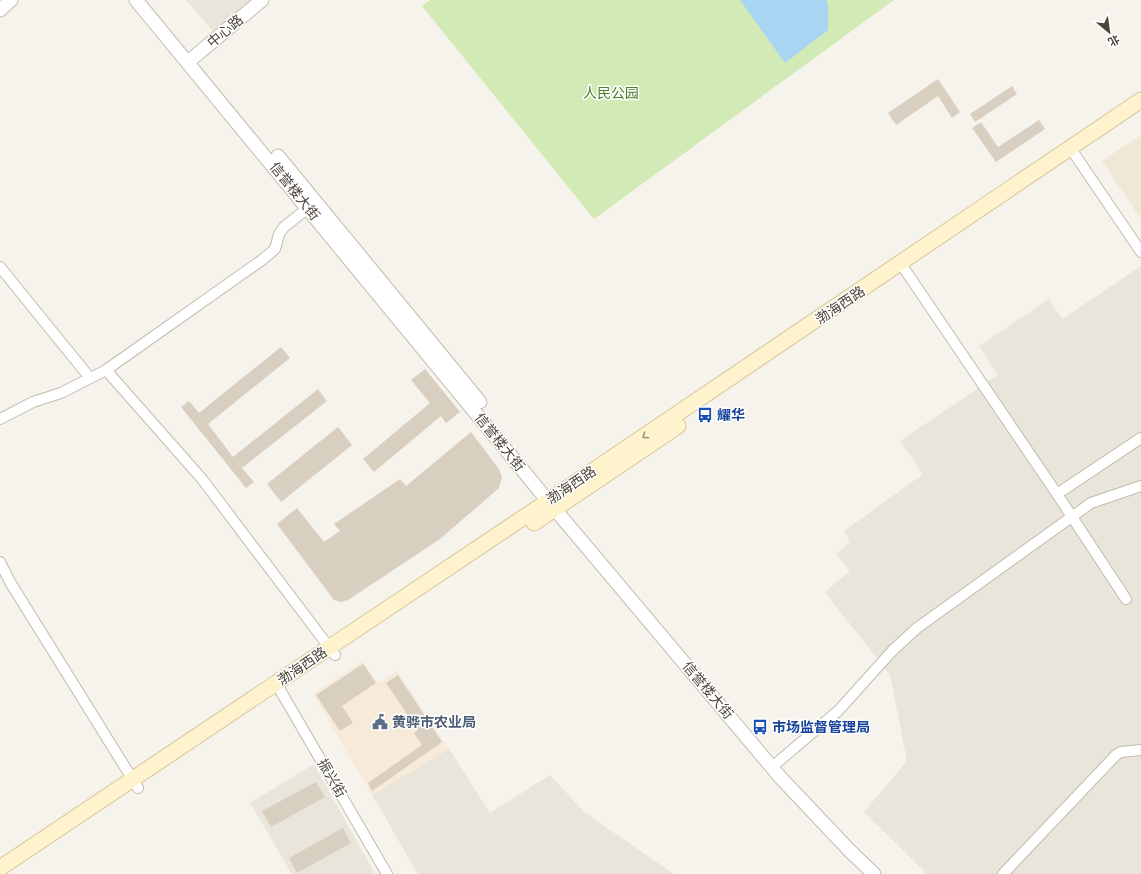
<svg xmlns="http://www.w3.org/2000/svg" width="1141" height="874" font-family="'DM Sans','Noto Sans SC',sans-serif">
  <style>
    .residential { fill: #eae5da }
    .commercial { fill: #f7ead8 }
    .education { fill: #efe8d6 }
    .green { fill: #d2eab5 }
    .water { fill: #a9d4f2 }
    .building { fill: #d8cfc1 }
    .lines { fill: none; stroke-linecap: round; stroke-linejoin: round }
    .minor-casing { stroke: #c2bbae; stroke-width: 12 }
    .tertiary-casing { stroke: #c2bbae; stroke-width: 15 }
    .secondary-casing { stroke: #d6c79b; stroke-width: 17 }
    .minor { stroke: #fff; stroke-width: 10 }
    .tertiary { stroke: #fff; stroke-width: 13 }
    .secondary { stroke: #fff3cd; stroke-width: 15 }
    .oneway { stroke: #9c937c }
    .labels { text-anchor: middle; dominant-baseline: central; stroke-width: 3; stroke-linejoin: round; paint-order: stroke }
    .street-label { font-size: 14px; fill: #4b4439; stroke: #fff }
    .park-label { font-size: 14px; fill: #4a7f2a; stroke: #fff }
    .transit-label { font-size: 14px; font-weight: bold; fill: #164399; stroke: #fff; text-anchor: start }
    .service-label { font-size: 14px; font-weight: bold; fill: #4e5e75; stroke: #fff; text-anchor: start }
  </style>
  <rect width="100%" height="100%" fill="#f6f3ec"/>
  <g class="residential">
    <path d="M186 0H250L213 31Z"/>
    <path d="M1141 266V874H927L864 812 907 761 890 675 825 592 850 571 836 554 850 542 844 531 923 474 900 441 998 375 979 346 1049 299 1062 319Z"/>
    <path d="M449 749 490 813 550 775 584 812 674 874H418L372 795Z"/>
    <path d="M314 764 375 874H292L250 803Z"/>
  </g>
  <path class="commercial" d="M363 661 378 684 397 671 449 749 372 795 313 694Z"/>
  <path class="education" d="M1141 135V219L1102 161Z"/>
  <path class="green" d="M430 0H894L594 219 422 6Z"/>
  <path class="water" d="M740 0H826L828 4V30L785 63Z"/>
  <g class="building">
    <path d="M938 79 960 112 952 118 938 96 896 125 888 113Z"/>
    <path d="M1012 86 1017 94 975 122 970 114Z"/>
    <path d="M1039 120 1045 129 996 162 972 128 981 122 998 147Z"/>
    <path d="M281 347 290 358 208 424 233 457 318 389 327 401 242 468 254 482 246 488 181 407 189 401 199 413Z"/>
    <path d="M425 369 460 412 446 423 441 416 374 472 363 459 430 403 411 380Z"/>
    <path d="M338 427 352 445 281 502 267 484Z"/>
    <path d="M471 432 499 469 502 477 499 488 440 539 348 600 341 602 334 600 277 524 297 508 324 542 340 531 334 524 400 479 406 486Z"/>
    <path d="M363 664 376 683 342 706 353 723 340 731 316 695Z"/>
    <path d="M398 675 442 742 372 791 368 783 422 745 414 733 418 730 386 683Z"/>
    <path d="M316 782 325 797 271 827 262 811Z"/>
    <path d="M343 828 351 843 297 873 289 858Z"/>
  </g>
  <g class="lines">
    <defs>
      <g id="minor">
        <path d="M1071 149 1141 252"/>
        <path d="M901 264 1057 494 1126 599"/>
        <path d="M0 267 90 378"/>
        <path d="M106 370 202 479 335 655"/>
        <path d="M0 419 33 402 61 393 106 370 262 260 275 249 279 234 284 227 313 204"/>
        <path d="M1057 494 1141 438"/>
        <path d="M0 562 10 582 138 788"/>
        <path d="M276 683 387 874"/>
        <path d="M772 767 839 710 892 651 917 628 1091 503 1141 486"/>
        <path d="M1003 874 1116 755 1121 752 1141 750"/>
      </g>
      <g id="tertiary">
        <path d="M136 0 548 501 780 777 849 850 874 874"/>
        <path d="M0 10 11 0"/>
        <path d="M188 62 262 0"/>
        <path d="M278 156 480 402"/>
      </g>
      <g id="secondary">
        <path d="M534 523 678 426"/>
        <path d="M0 868 548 501 1141 100"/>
      </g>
    </defs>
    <use href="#minor" class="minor-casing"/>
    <use href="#tertiary" class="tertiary-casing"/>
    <use href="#secondary" class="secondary-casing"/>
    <use href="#minor" class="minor"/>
    <use href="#tertiary" class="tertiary"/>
    <use href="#secondary" class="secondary"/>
  </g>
  <defs><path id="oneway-chevron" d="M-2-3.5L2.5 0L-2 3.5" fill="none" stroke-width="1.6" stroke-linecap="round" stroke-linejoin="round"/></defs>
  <use class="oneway" href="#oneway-chevron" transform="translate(645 436) rotate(146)"/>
  <defs>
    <symbol id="bus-bare" viewBox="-9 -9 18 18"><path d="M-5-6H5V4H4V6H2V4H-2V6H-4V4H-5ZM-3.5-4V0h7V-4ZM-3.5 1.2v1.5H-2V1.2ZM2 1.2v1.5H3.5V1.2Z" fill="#1a4fb4" stroke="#fff" stroke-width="2.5" paint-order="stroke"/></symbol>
    <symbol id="civic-bare" viewBox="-9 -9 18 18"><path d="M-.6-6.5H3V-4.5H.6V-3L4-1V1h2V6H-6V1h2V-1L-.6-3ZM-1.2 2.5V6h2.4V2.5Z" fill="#5c6f8a" stroke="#fff" stroke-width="2.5" paint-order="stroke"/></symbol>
  </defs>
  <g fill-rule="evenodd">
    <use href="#bus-bare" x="694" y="404" width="22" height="22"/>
    <use href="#civic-bare" x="369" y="711" width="22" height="22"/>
    <use href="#bus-bare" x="749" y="716" width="22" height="22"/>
  </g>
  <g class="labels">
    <g class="street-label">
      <text transform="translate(225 31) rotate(-40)">中心路</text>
      <text transform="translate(295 191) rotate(51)">信誉楼大街</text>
      <text transform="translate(840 305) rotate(-34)">渤海西路</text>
      <text transform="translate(500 442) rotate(51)">信誉楼大街</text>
      <text transform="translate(571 485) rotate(-34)">渤海西路</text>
      <text transform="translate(302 666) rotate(-34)">渤海西路</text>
      <text transform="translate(708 690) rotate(50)">信誉楼大街</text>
      <text transform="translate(332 778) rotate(60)">振兴街</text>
    </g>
    <g class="park-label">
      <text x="611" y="93">人民公园</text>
    </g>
    <g class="transit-label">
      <text x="717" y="415">耀华</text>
      <text x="772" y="727">市场监督管理局</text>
    </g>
    <g class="service-label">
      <text x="392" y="722">黄骅市农业局</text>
    </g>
  </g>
  <g transform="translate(1109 32) rotate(151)" stroke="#ffffff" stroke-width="3" paint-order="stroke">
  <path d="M0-3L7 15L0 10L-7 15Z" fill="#4b4439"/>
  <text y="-6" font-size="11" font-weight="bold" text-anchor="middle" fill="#4b4439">北</text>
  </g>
</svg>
